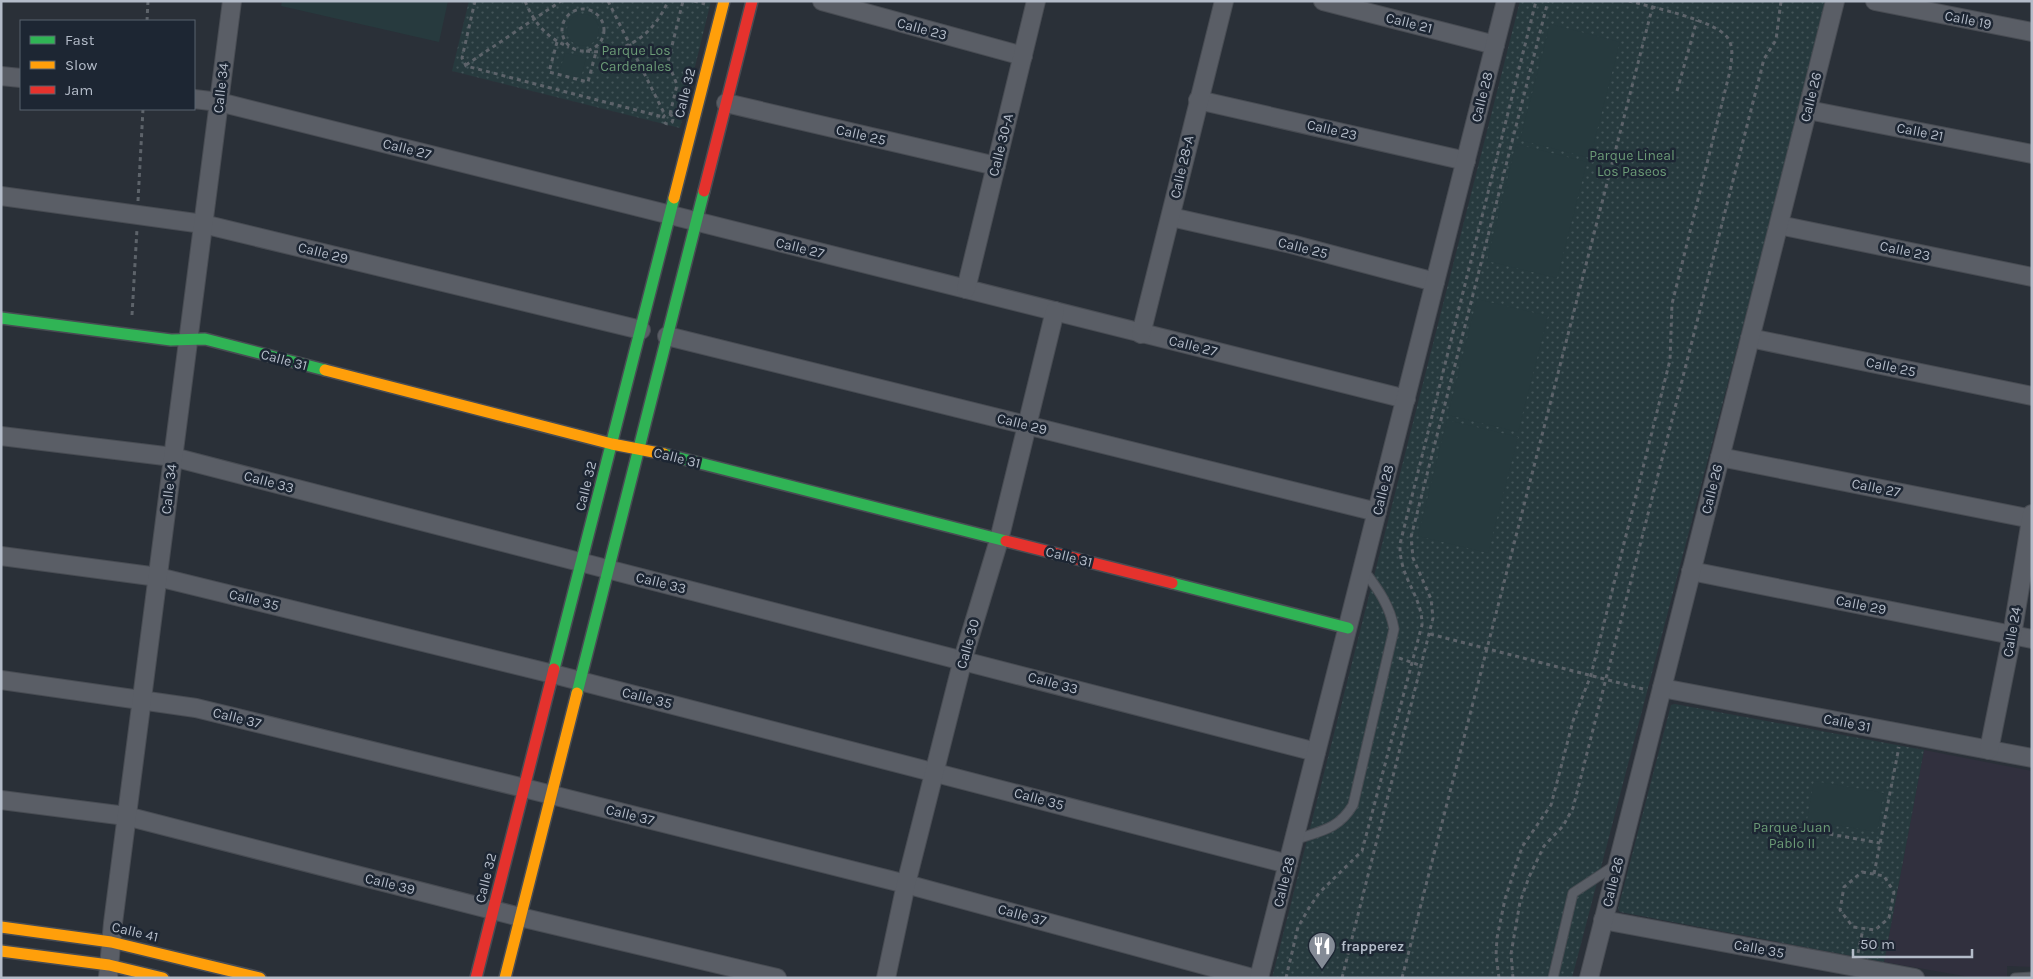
<svg xmlns="http://www.w3.org/2000/svg" width="2033" height="979" font-family="Karla,sans-serif">
  <style>
    .medical { fill: #31303e }
    .grass { fill: url(#grass-dots) }
    .pitch { fill: #273a3e }
    .lines { fill: none; stroke-linecap: round; stroke-linejoin: round }
    .lane-casing { stroke: #484c53; stroke-width: 11 }
    .street-casing { stroke: #484c53; stroke-width: 20 }
    .fast-casing { stroke: #484c53; stroke-width: 14 }
    .slow-casing { stroke: #484c53; stroke-width: 14 }
    .jam-casing { stroke: #484c53; stroke-width: 14 }
    .path { stroke: #5d636a; stroke-width: 3; stroke-dasharray: 4 4; stroke-linecap: butt }
    .lane { stroke: #5a5e66; stroke-width: 9 }
    .street { stroke: #5a5e66; stroke-width: 18 }
    .fast { stroke: #30b455; stroke-width: 11 }
    .slow { stroke: #ff9f0a; stroke-width: 11 }
    .jam { stroke: #e5322d; stroke-width: 11 }
    .labels { text-anchor: middle; dominant-baseline: central; stroke-width: 5; stroke-linejoin: round; paint-order: stroke }
    .street-label { font-size: 14px; fill: #b4bcc9; stroke: #1d2633 }
    .park-label { font-size: 14px; fill: #6b9a76; stroke: #1d2633 }
    .poi-label { font-size: 14px; font-weight: bold; fill: #b4bcc9; stroke: #1d2633; text-anchor: start }
  </style>
  <defs>
    <pattern id="grass-dots" width="8" height="8" patternUnits="userSpaceOnUse" patternTransform="scale(1.25)"><rect width="8" height="8" fill="#273a3e"/><path d="M2 2h.1M6 6h.1" fill="none" stroke="#445559" stroke-width="1.8" stroke-linecap="round"/></pattern>
  </defs>
  <rect width="100%" height="100%" fill="#2a3038"/>
  <path class="medical" d="M1924 750 2032 771V967L2007 966V978H1975L1884 962Z"/>
  <g class="grass">
    <path d="M469 1H711L680 128 452 71Z"/>
    <path d="M1520 1H1828L1572 978H1272Z"/>
    <path d="M1675 704 1924 750 1884 962 1620 912 1618 909 1671 705Z"/>
  </g>
  <g class="pitch">
    <path d="M282 1H448L439 42 281 6Z"/>
    <circle cx="583" cy="30" r="16"/>
    <path d="M1550 24 1620 42 1590 158 1520 140Z"/>
    <path d="M565 53 586 58 581 78 559 73Z"/>
    <path d="M1516 144 1587 162 1557 278 1487 261Z"/>
    <path d="M1477 299 1548 316 1518 432 1448 415Z"/>
    <path d="M1447 420 1518 437 1488 553 1418 536Z"/>
    <path d="M1814 781 1884 793 1877 832 1807 820Z"/>
  </g>
  <g class="lines">
    <defs>
      <g id="lane">
        <path d="M1294 840C1320 831 1338 830 1353 805L1394 629C1390 605 1377 588 1363 569"/>
        <path d="M1553 978 1573 893 1617 864"/>
        <path d="M2015 978 2032 977"/>
      </g>
      <g id="street">
        <path d="M822 1 1023 56"/>
        <path d="M1323 1 1495 45"/>
        <path d="M1875 1 2032 32"/>
        <path d="M1 76 21 78"/>
        <path d="M194 99 219 102 1406 399"/>
        <path d="M1198 100 1466 161"/>
        <path d="M726 103 996 166"/>
        <path d="M1808 110 2032 154"/>
        <path d="M1 196 203 224 641 330"/>
        <path d="M1171 217 1291 244 1435 282"/>
        <path d="M1779 225 2032 277"/>
        <path d="M966 289 1036 1"/>
        <path d="M1141 334 1224 1"/>
        <path d="M667 336 1377 512"/>
        <path d="M1750 338 2032 396"/>
        <path d="M1 436 173 457 1316 752"/>
        <path d="M1720 457 2032 519"/>
        <path d="M1 556 158 577 553 674 1288 864"/>
        <path d="M1691 571 2032 639"/>
        <path d="M1 680 196 708 524 788 906 884 1252 978"/>
        <path d="M1662 688 2032 758"/>
        <path d="M1989 750 2012 635 2032 514"/>
        <path d="M1 800 126 816 520 917 777 978"/>
        <path d="M1603 920 1915 978"/>
        <path d="M108 978 113 923 232 1"/>
        <path d="M886 978 906 884 963 659 999 540 1055 311"/>
        <path d="M1259 978 1506 1"/>
        <path d="M1589 978 1835 1"/>
      </g>
      <g id="fast">
        <path d="M1 318 171 340 205 339 325 370"/>
        <path d="M664 454 1006 541"/>
        <path d="M1172 583 1348 628"/>
        <path d="M554 669 674 198"/>
        <path d="M577 693 704 191"/>
      </g>
      <g id="slow">
        <path d="M674 198 724 1"/>
        <path d="M325 370 612 444 664 454"/>
        <path d="M1 927 111 942 260 978"/>
        <path d="M1 951 109 965 163 978"/>
        <path d="M505 978 577 693"/>
      </g>
      <g id="jam">
        <path d="M704 191 752 1"/>
        <path d="M1006 541 1172 583"/>
        <path d="M476 978 554 669"/>
      </g>
    </defs>
    <use href="#lane" class="lane-casing"/>
    <use href="#street" class="street-casing"/>
    <use href="#fast" class="fast-casing"/>
    <use href="#slow" class="slow-casing"/>
    <use href="#jam" class="jam-casing"/>
    <g class="path">
      <path d="M475 1 462 58 466 66 663 117"/>
      <path d="M525 1C534 23 547 38 569 47"/>
      <path d="M608 1 665 115"/>
      <path d="M694 1 705 4"/>
      <circle cx="583" cy="30" r="21"/>
      <path d="M147 21 148 1"/>
      <path d="M557 42 549 72 588 82 596 52"/>
      <path d="M586 51C624 56 653 36 668 1"/>
      <path d="M466 65 561 1"/>
      <path d="M1677 91 1697 20"/>
      <circle cx="668" cy="119" r="5"/>
      <path d="M670 114 677 85 668 62 683 1"/>
      <path d="M138 201 143 109"/>
      <path d="M132 315 137 229"/>
      <path d="M1430 634 1647 690"/>
      <path d="M1399 658 1422 666"/>
      <path d="M1790 827 1880 843"/>
      <path d="M1862 872 1884 876 1894 892 1889 918 1875 930 1853 927 1840 910 1844 887Z"/>
      <path d="M1874 874 1899 747"/>
      <path d="M1858 953 1863 929"/>
      <path d="M1286 978 1298 927 1309 908 1319 893 1362 851 1422 625C1422 594 1399 579 1400 544L1536 1"/>
      <path d="M1342 978 1433 618 1431 599 1413 558 1411 537 1548 1"/>
      <path d="M1402 978 1654 1"/>
      <path d="M1499 978 1496 955 1497 938 1505 899 1522 847 1551 805 1573 721 1591 675 1670 360 1672 304 1730 71C1731 61 1734 50 1729 40 1720 21 1651 7 1629 1"/>
      <path d="M1513 978 1511 954 1520 902 1529 877 1544 846 1563 826 1573 808 1764 59 1776 40 1781 1"/>
    </g>
    <use href="#lane" class="lane"/>
    <use href="#street" class="street"/>
    <use href="#fast" class="fast"/>
    <use href="#slow" class="slow"/>
    <use href="#jam" class="jam"/>
  </g>
  <defs>
    <symbol id="restaurant-pin" viewBox="-11 -11 22 30"><path d="M0 17L-7.5 6A9.5 9.5 0 1 1 7.5 6Z" fill="#848b96" stroke="#1d2633"/><path d="M-5-6h1v4h1v-4h1v4h1v-4h1v5L-1.5 .5V6h-2V.5L-5-1ZM5-6V6H3V1.5H1.5Q1.5-4 5-6Z" fill="#fff"/></symbol>
  </defs>
  <g fill-rule="evenodd">
    <use href="#restaurant-pin" x="1306" y="930" width="32" height="43"/>
  </g>
  <g class="labels">
    <g class="street-label">
      <text transform="translate(1968 20) rotate(11)">Calle 19</text>
      <text transform="translate(1409 23) rotate(14)">Calle 21</text>
      <text transform="translate(922 29) rotate(15)">Calle 23</text>
      <text transform="translate(221 88) rotate(-83)">Calle 34</text>
      <text transform="translate(685 93) rotate(-76)">Calle 32</text>
      <text transform="translate(1482 97) rotate(-76)">Calle 28</text>
      <text transform="translate(1811 97) rotate(-76)">Calle 26</text>
      <text transform="translate(1332 130) rotate(13)">Calle 23</text>
      <text transform="translate(1920 132) rotate(11)">Calle 21</text>
      <text transform="translate(861 135) rotate(13)">Calle 25</text>
      <text transform="translate(1001 145) rotate(-76)">Calle 30-A</text>
      <text transform="translate(407 149) rotate(14)">Calle 27</text>
      <text transform="translate(1182 167) rotate(-77)">Calle 28-A</text>
      <text transform="translate(800 248) rotate(14)">Calle 27</text>
      <text transform="translate(1303 248) rotate(14)">Calle 25</text>
      <text transform="translate(1905 251) rotate(12)">Calle 23</text>
      <text transform="translate(323 253) rotate(14)">Calle 29</text>
      <text transform="translate(1193 346) rotate(14)">Calle 27</text>
      <text transform="translate(284 360) rotate(15)">Calle 31</text>
      <text transform="translate(1891 367) rotate(12)">Calle 25</text>
      <text transform="translate(1022 424) rotate(14)">Calle 29</text>
      <text transform="translate(677 458) rotate(14)">Calle 31</text>
      <text transform="translate(269 482) rotate(15)">Calle 33</text>
      <text transform="translate(586 486) rotate(-76)">Calle 32</text>
      <text transform="translate(1876 488) rotate(11)">Calle 27</text>
      <text transform="translate(169 489) rotate(-83)">Calle 34</text>
      <text transform="translate(1712 489) rotate(-76)">Calle 26</text>
      <text transform="translate(1383 490) rotate(-76)">Calle 28</text>
      <text transform="translate(1069 557) rotate(14)">Calle 31</text>
      <text transform="translate(661 583) rotate(14)">Calle 33</text>
      <text transform="translate(254 600) rotate(14)">Calle 35</text>
      <text transform="translate(1861 605) rotate(11)">Calle 29</text>
      <text transform="translate(2012 632) rotate(-80)">Calle 24</text>
      <text transform="translate(968 644) rotate(-74)">Calle 30</text>
      <text transform="translate(1053 683) rotate(15)">Calle 33</text>
      <text transform="translate(647 698) rotate(14)">Calle 35</text>
      <text transform="translate(237 718) rotate(14)">Calle 37</text>
      <text transform="translate(1847 723) rotate(11)">Calle 31</text>
      <text transform="translate(1039 799) rotate(15)">Calle 35</text>
      <text transform="translate(630 815) rotate(14)">Calle 37</text>
      <text transform="translate(486 878) rotate(-76)">Calle 32</text>
      <text transform="translate(1284 882) rotate(-76)">Calle 28</text>
      <text transform="translate(1613 882) rotate(-76)">Calle 26</text>
      <text transform="translate(390 884) rotate(14)">Calle 39</text>
      <text transform="translate(1022 915) rotate(15)">Calle 37</text>
      <text transform="translate(135 932) rotate(13)">Calle 41</text>
      <text transform="translate(1759 949) rotate(10)">Calle 35</text>
    </g>
    <g class="park-label">
      <text x="636" y="50">Parque Los<tspan x="636" dy="16">Cardenales</tspan></text>
      <text x="1632" y="155">Parque Lineal<tspan x="1632" dy="16">Los Paseos</tspan></text>
      <text x="1792" y="827">Parque Juan<tspan x="1792" dy="16">Pablo II</tspan></text>
    </g>
    <g class="poi-label">
      <text x="1341" y="946">frapperez</text>
    </g>
  </g>
  <rect width="2033" height="979" fill="none" stroke="#b4bcc9" stroke-width="5"/>
  <rect x="20" y="20" width="175" height="90" fill="#1d2633" stroke="#59626f"/>
  <rect x="30" y="36" width="25" height="8" fill="#30b455" stroke="#59626f"/>
  <text x="65" y="45" font-size="15" fill="#b4bcc9">Fast</text>
  <rect x="30" y="61" width="25" height="8" fill="#ff9f0a" stroke="#59626f"/>
  <text x="65" y="70" font-size="15" fill="#b4bcc9">Slow</text>
  <rect x="30" y="86" width="25" height="8" fill="#e5322d" stroke="#59626f"/>
  <text x="65" y="95" font-size="15" fill="#b4bcc9">Jam</text>
  <path d="M1853 949v8h119v-8" fill="none" stroke="#b4bcc9" stroke-width="2.5"/>
  <text x="1860" y="949" font-size="15" fill="#b4bcc9" stroke="#1d2633" stroke-width="4" paint-order="stroke">50 m</text>
</svg>
